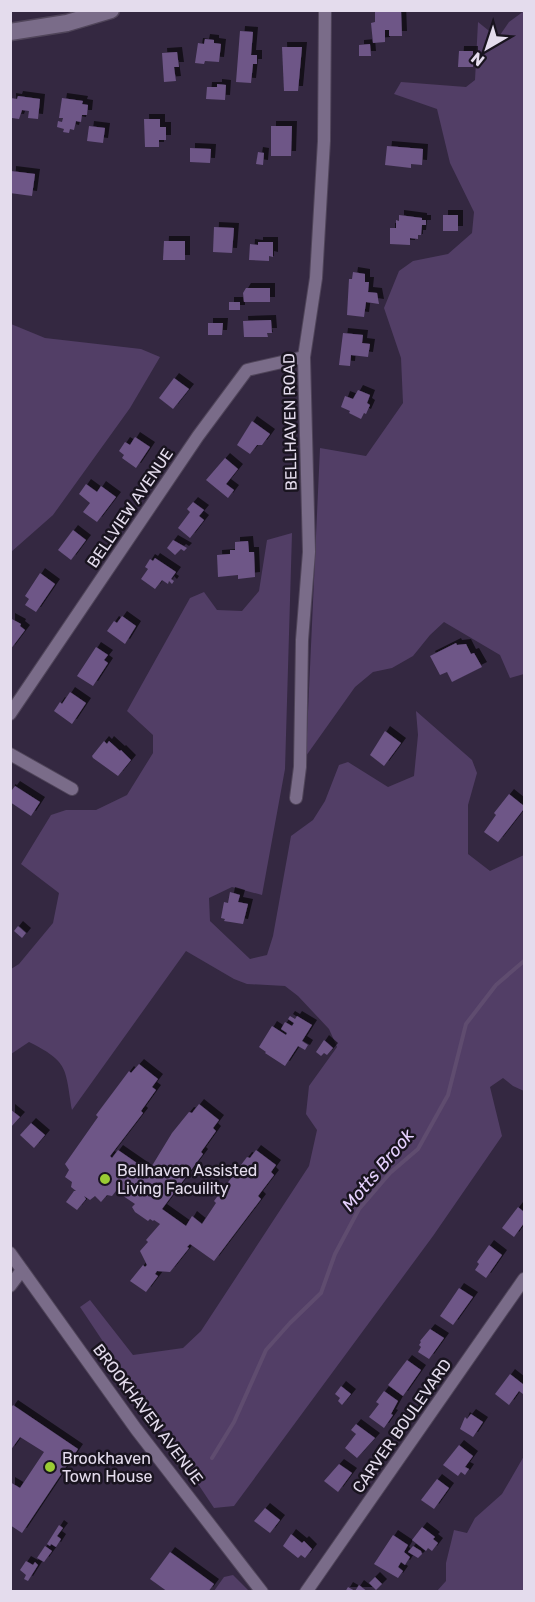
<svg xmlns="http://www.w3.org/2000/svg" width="535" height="1602" font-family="Rubik,sans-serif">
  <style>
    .green { fill: #523e66 }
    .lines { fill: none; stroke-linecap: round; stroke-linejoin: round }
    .stream { stroke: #5f4c6f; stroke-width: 4 }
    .building { fill: #6e5687; filter: url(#shadow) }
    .street-casing { stroke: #50455a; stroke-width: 14 }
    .secondary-casing { stroke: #50455a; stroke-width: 19 }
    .street { stroke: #7a6c89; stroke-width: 12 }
    .secondary { stroke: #7a6c89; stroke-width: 16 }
    .poi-dot { fill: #9acb34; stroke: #19141f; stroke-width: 2 }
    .labels { text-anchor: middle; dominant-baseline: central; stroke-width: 5; stroke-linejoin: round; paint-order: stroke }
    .street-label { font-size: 16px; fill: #e4dced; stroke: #19141f }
    .poi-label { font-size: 16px; fill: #e4dced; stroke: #19141f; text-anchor: start }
    .water-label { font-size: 18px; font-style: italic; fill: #e5d0fe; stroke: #19141f }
  </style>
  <defs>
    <filter id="shadow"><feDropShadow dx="5" dy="-5" stdDeviation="0" flood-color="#0009"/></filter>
  </defs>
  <rect width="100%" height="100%" fill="#342841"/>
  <g class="green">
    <path d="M524 11V674L510 678 500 655 444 622 430 635 413 656 392 668 373 672 355 687 306 756 320 448 366 456 403 403 401 358 384 308 399 271 413 261 448 254 472 233 474 212 450 163 437 109 394 94 401 82 466 87 475 80 478 22 498 38 509 22Z"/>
    <path d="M11 324 45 338 141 349 160 357 130 408 53 515 11 552Z"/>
    <path d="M292 533 285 769 262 895 232 887 209 898 210 921 250 959 267 955 273 936 291 836 313 820 325 801 339 765 348 762 388 787 414 776 418 735 416 711 472 760 477 773 468 805V854L490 871 524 855V1091L513 1086 503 1078 490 1087 502 1136 433 1236 234 1506 214 1508 80 1307 90 1300 133 1355 183 1348 201 1331 309 1166 317 1130 306 1114 309 1086 337 1047 329 1029 298 996 285 986 247 984 234 979 186 951 72 1110C65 1068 69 1062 29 1042L11 1054V969L19 964 53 923 59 893 21 864 51 815 66 810H96L127 795 153 753V735L127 711 190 598 204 592 217 610 242 611 259 591 267 540Z"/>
    <path d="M524 1456V1591H437L446 1581V1563L454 1530 467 1533 475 1518 502 1494Z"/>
    <path d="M233 1575 249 1591H214L224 1577Z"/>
  </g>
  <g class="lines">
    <path class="stream" d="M212 1458 234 1422 266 1350 290 1323 321 1293 335 1254 359 1209 390 1173 418 1149 448 1095 466 1024 496 985 524 961"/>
  </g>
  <g class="building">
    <path d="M375 10H401L402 36H389V30H385V42L373 43 371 23 375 22Z"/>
    <path d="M240 31 253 32 251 55H257V64H253L251 83 236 82Z"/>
    <path d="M205 39 214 40V43L221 44 219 62 205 61 204 64 195 63 198 43 204 44Z"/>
    <path d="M370 44 371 56H359V45Z"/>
    <path d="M282 47H302L298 91H284Z"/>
    <path d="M459 51H473V67H458Z"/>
    <path d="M177 52 179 67H174L176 81 164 82 162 53Z"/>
    <path d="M217 84 226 85 225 100 206 99 207 87H217Z"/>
    <path d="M18 96 40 99 38 119 28 118 29 111 22 110 19 119 12 118 11 98 17 99Z"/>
    <path d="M62 98 83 101 82 104 88 105 87 115H82L81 122 76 121 74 130 70 129 69 133 63 132 64 129 57 127 58 121 62 122 63 118H59Z"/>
    <path d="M144 119H160V127H166V140H159V147H145Z"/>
    <path d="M89 126 105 128 103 143 87 141Z"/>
    <path d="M271 126H292L291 156H271Z"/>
    <path d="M387 146 423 149 422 165 411 164V168L385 165Z"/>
    <path d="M190 148 211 149 210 163 190 162Z"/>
    <path d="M258 152 264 153 263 165 256 164Z"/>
    <path d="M11 171 35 174 32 196 10 193Z"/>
    <path d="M399 215 422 218V220H426V225H422L421 235H418V239L410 238V245L390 244V228H396V220L399 221Z"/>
    <rect x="443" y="215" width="15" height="16"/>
    <path d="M214 227 234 228 232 253 213 252Z"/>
    <path d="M164 241H185V260H163Z"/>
    <path d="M258 242H273V257L269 256V261L249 260 250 244 258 245Z"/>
    <path d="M353 272 365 274V282H369L368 292 377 293 379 304 366 302 364 317 347 315 349 279H352Z"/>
    <path d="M246 288H270V302H244L243 293Z"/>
    <rect x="229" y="302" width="11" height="8"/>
    <path d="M271 320 272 333H267L268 337H244L243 321Z"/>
    <path d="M208 323H223L222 335H208Z"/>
    <path d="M343 333 363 335 362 343 370 344 368 357 351 355 350 366 339 365Z"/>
    <path d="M174 378 189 389 173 409 159 398Z"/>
    <path d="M358 390 370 395 367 403 370 405 366 414 364 413 361 419 349 413 350 411 341 407 345 396 353 399Z"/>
    <path d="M252 421 270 434 262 445H257L250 454 237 445Z"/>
    <path d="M135 437 150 447 136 468 122 458 124 455 119 451 125 442 130 445Z"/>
    <path d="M225 458 238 469 226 484 234 490 228 498 206 480Z"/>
    <path d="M86 484 97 492 101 486 116 497 97 522 83 512 90 503 79 494Z"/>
    <path d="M193 502 204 510 199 516 204 520 190 538 178 528 190 512 187 509Z"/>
    <path d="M73 530 86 540 71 560 58 550Z"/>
    <path d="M173 540 187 548 184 551 181 549 175 555 167 548Z"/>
    <path d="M248 541 249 552H254L255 577 238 579V575L218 577 217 555 230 554V550H235V542Z"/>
    <path d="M155 558 176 572 171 579 174 581 172 584 169 581 168 584 162 580 155 589 141 579 148 569 145 567 150 559 153 561Z"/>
    <path d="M40 573 55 584 36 612 25 605 29 599 25 596Z"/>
    <path d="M122 616 136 626 125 644 107 631 114 621 117 623Z"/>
    <path d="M10 618 21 624 20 626 25 630 10 650Z"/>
    <path d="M456 643 457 645 466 644 471 654 474 653 482 667 452 682 447 672 440 675 430 656Z"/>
    <path d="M96 647 108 655 104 660 108 663 93 686 77 676Z"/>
    <path d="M70 692 86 703 72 724 54 711 60 702 62 704Z"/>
    <path d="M385 731 401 743 384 766 370 755Z"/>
    <path d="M104 741 107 744 109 741 120 751 121 750 131 760 118 776 93 758 92 756Z"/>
    <path d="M15 786 40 802 31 816 10 802V789L12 790Z"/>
    <path d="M509 794 524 806V811L523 810 498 842 484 832 496 815 494 813Z"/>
    <path d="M230 892 240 895 238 902 248 904 243 924 224 921 225 919 221 918 224 902 228 903Z"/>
    <path d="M18 926 26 933 22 938 14 931Z"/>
    <path d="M290 1016 295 1019 297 1016 312 1025 302 1041 308 1045 305 1050 298 1046 285 1066 265 1053 266 1052 259 1047 272 1026 286 1035 287 1033 281 1029 285 1022 292 1026 294 1023 288 1019Z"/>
    <path d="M324 1040 333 1048 327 1055 324 1053 321 1056 316 1052Z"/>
    <path d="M139 1064 158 1079 152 1087 156 1090 141 1111 143 1113 110 1156 112 1158 118 1150 147 1170 142 1178 144 1179 172 1133 189 1112 192 1113 199 1104 219 1120 213 1128 216 1131 201 1152 203 1154 162 1209 186 1226 192 1216 202 1224 216 1203 214 1201 247 1157 250 1158 256 1150 276 1165 271 1172 274 1175 258 1196 261 1199 214 1261 190 1244 187 1247 189 1248 170 1272 157 1271 155 1274 158 1276 146 1292 130 1281 143 1265 145 1267 147 1265 140 1251 148 1242 146 1240 160 1224 154 1220 153 1221 150 1219 148 1221 135 1212 132 1207 135 1204 116 1191 112 1196 107 1195 101 1202 95 1196 90 1200 84 1196 86 1199 77 1210 66 1202 74 1191H76L71 1187 72 1182 65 1177 69 1170 65 1164 98 1117 96 1115 129 1071 131 1073Z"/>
    <path d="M10 1109 20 1117 10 1128Z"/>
    <path d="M31 1123 45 1135 34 1148 20 1135Z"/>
    <path d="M518 1207 524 1212V1223L514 1237 502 1228Z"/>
    <path d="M489 1245 502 1255 486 1278 475 1270 479 1264 477 1262Z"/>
    <path d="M459 1288 473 1297 453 1325 440 1316Z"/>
    <path d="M430 1329 444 1338 429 1359 418 1352 421 1347 419 1345 421 1342 420 1341Z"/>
    <path d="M407 1360 421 1370 403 1396 388 1385Z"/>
    <path d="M510 1374 524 1385 523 1388 524 1393 523 1394 519 1391 509 1405 495 1394Z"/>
    <path d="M341 1386 351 1394 342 1405 338 1401 340 1398 335 1394Z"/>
    <path d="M384 1391 398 1401 391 1414 393 1415 384 1428 369 1417 379 1404 376 1402Z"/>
    <path d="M13 1405 78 1449 22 1533 10 1525V1482L20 1488 44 1452 20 1437 10 1451V1409Z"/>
    <path d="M471 1414 483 1422 473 1437 460 1429 465 1417 467 1419Z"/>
    <path d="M356 1424 375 1438 357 1458 345 1448 356 1434 351 1430Z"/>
    <path d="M459 1445 473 1456 465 1467 469 1469 465 1475 461 1472 458 1476 443 1465Z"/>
    <path d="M339 1464 352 1473 338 1492 324 1481Z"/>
    <path d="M437 1479 449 1488 434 1509 421 1500Z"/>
    <path d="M265 1508 280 1520 270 1533 254 1521Z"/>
    <path d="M59 1525 63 1528 57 1536 61 1539 56 1547 51 1544 50 1546 47 1544Z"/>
    <path d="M422 1527 435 1537 433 1539 438 1543 432 1551 428 1548 426 1551 412 1540Z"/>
    <path d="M291 1534 302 1543 304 1541 312 1549 305 1558 301 1555 298 1558 283 1546Z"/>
    <path d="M393 1535 408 1545 404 1552 410 1557 405 1565 401 1562 398 1567 403 1571 398 1578 374 1564Z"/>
    <path d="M45 1546 52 1551 44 1562 37 1558Z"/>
    <path d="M413 1546 421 1551 422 1554 418 1558 408 1552Z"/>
    <path d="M170 1552 214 1584 208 1592H168L150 1579Z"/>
    <path d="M26 1561 33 1565 35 1562 38 1565 28 1581 24 1579 26 1575 20 1570Z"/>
    <path d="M375 1577 382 1584 376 1590 369 1583Z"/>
    <path d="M359 1585 368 1592H345L348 1587 355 1591Z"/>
  </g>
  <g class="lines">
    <defs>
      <g id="street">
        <path d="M10 714 198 436 247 370 304 357"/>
        <path d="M10 754 72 789"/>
        <path d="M296 798 300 767 302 640 309 552 304 357 316 278 324 141 325 10"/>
        <path d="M10 1253 136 1429 262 1592"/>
        <path d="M10 1286 22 1270"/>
        <path d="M306 1592 524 1279"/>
      </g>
      <path id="secondary" d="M10 32 67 23 111 10"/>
    </defs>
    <use href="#street" class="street-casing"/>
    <use href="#secondary" class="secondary-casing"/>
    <use href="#street" class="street"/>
    <use href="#secondary" class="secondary"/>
  </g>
  <g class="poi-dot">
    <circle cx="105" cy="1179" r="6"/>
    <circle cx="50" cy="1467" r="6"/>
  </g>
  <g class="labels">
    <g class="street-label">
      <text transform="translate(290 422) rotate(-91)">BELLHAVEN ROAD</text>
      <text transform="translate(130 508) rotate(-56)">BELLVIEW AVENUE</text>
      <text transform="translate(148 1414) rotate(53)">BROOKHAVEN AVENUE</text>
      <text transform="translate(402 1426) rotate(-55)">CARVER BOULEVARD</text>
    </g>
    <g class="poi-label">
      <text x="117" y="1170">Bellhaven Assisted<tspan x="117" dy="18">Living Facuility</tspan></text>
      <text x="62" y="1458">Brookhaven<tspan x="62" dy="18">Town House</tspan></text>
    </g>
    <g class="water-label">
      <text transform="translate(378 1170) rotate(-50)">Motts Brook</text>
    </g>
  </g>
  <rect width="535" height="1602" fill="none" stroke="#e4dced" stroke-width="24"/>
  <g transform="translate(487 48) rotate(219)" stroke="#19141f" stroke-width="4.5" paint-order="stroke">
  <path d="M0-4.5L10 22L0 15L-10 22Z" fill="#e4dced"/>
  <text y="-9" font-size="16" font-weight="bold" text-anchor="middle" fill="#e4dced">N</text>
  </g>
</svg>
